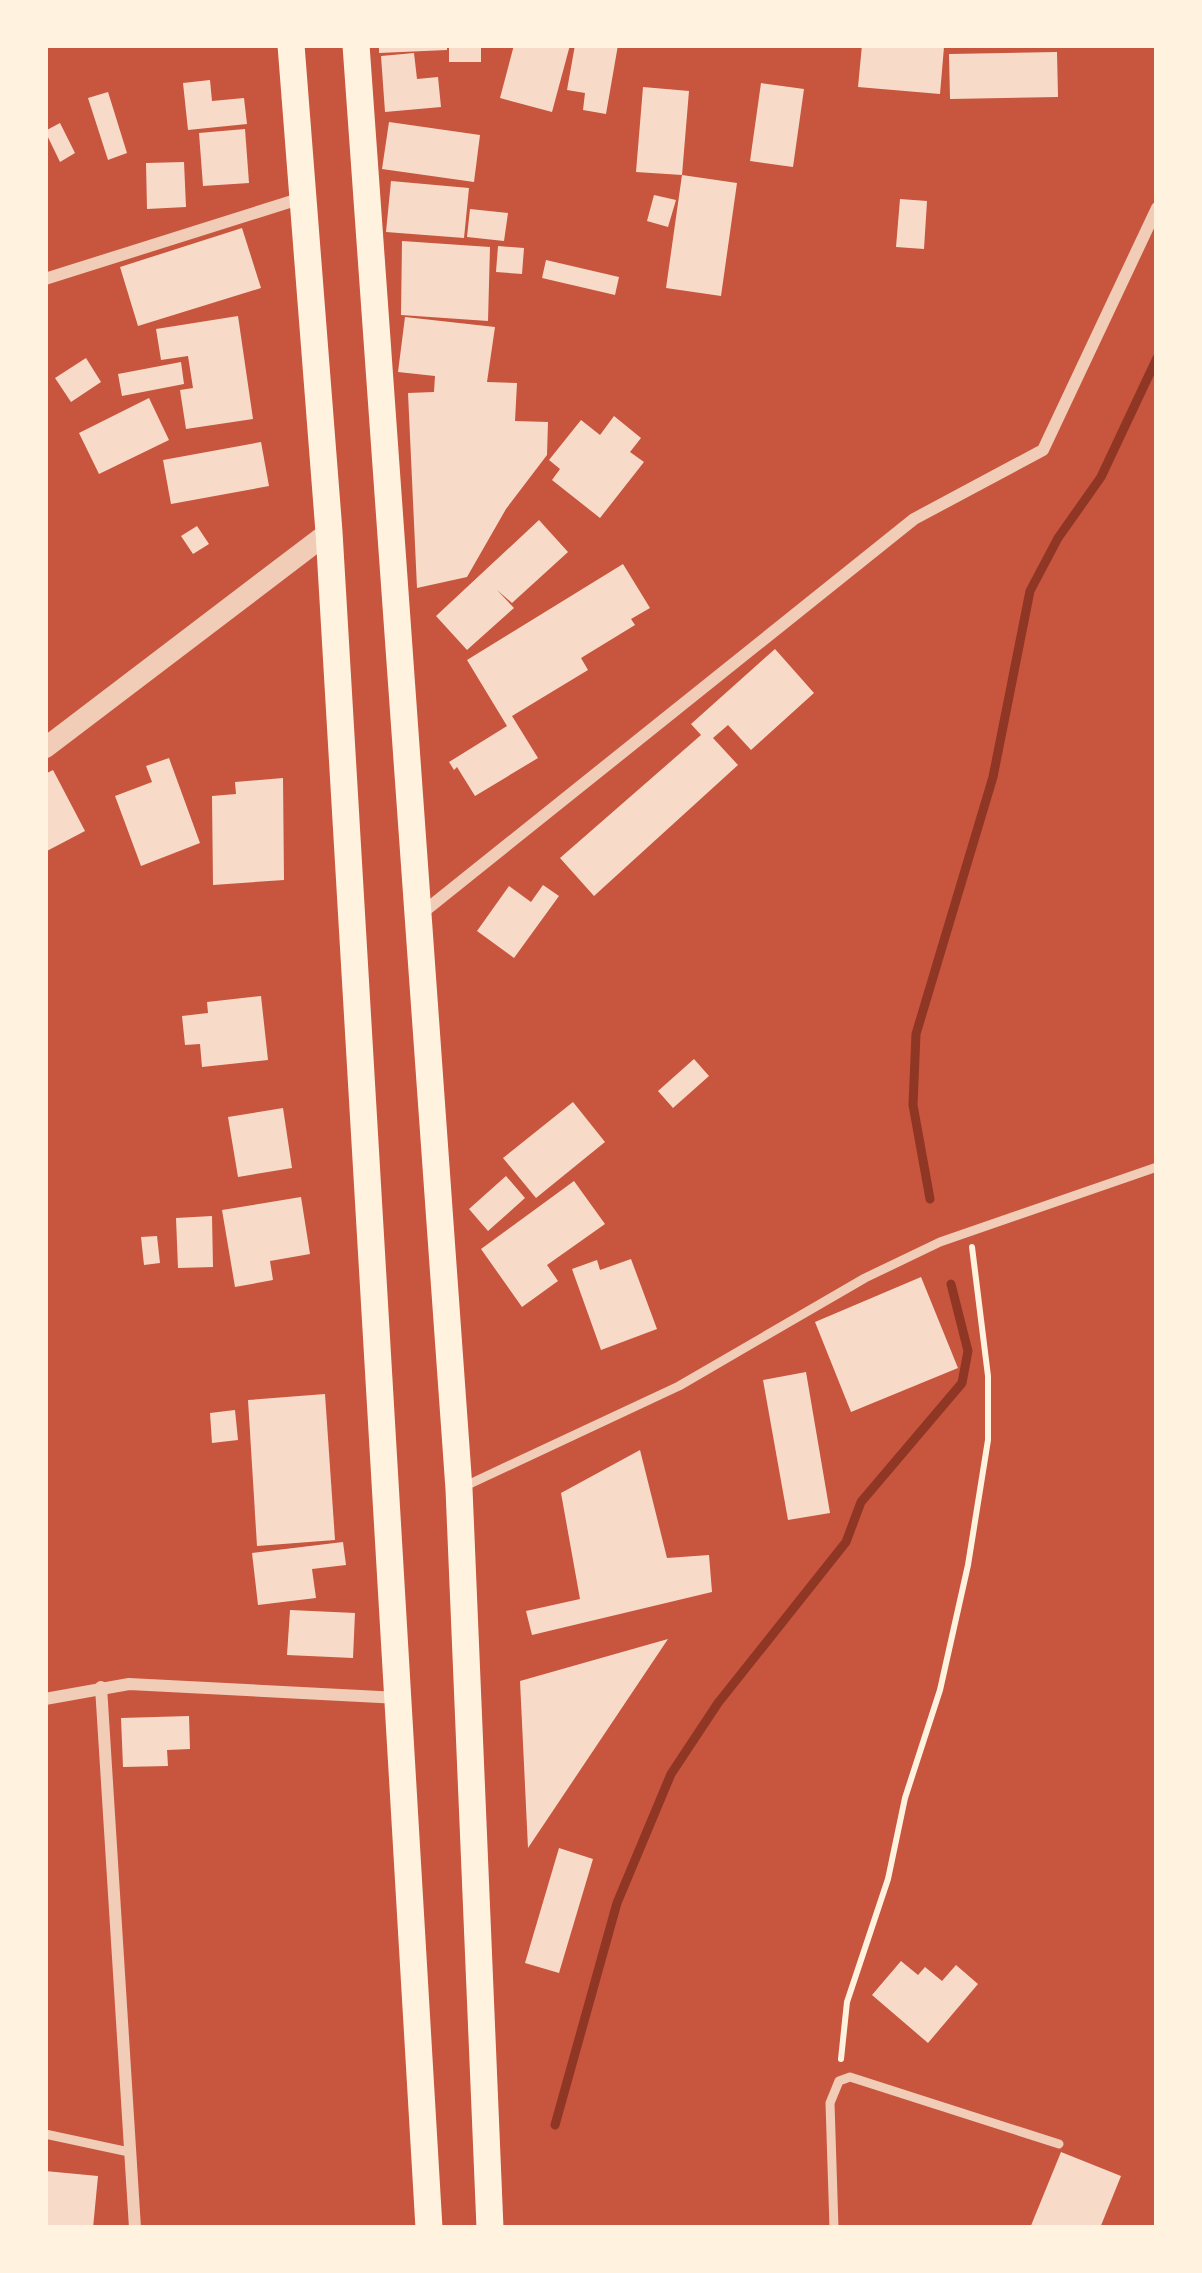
<svg xmlns="http://www.w3.org/2000/svg" width="1202" height="2273" font-family="Ubuntu,sans-serif">
  <style>
    .lines { fill: none; stroke-linecap: round; stroke-linejoin: round }
    .stream { stroke: #8f3625; stroke-width: 9 }
    .building { fill: #f7dbc8 }
    .path { stroke: #fff3e0; stroke-width: 6 }
    .service { stroke: #f1ccb7; stroke-width: 9 }
    .minor { stroke: #f1ccb7; stroke-width: 12 }
    .tertiary { stroke: #f1ccb7; stroke-width: 21 }
    .primary { stroke: #fff3e0; stroke-width: 27 }
  </style>
  <rect width="100%" height="100%" fill="#c8553d"/>
  <g class="lines">
    <g class="stream">
      <path d="M930 1199 913 1105 916 1034 993 777 1030 591 1058 538 1101 477 1157 358"/>
      <path d="M555 2125 617 1903 671 1774 718 1703 846 1542 861 1502 962 1383 968 1351 951 1284"/>
    </g>
  </g>
  <g class="building">
    <path d="M379 45H447V50L379 53Z"/>
    <rect x="449" y="45" width="32" height="17"/>
    <path d="M514 45H570L552 112 500 98Z"/>
    <path d="M575 45H618L606 114 583 110 585 93 567 90Z"/>
    <path d="M862 45 944 47 940 94 858 87Z"/>
    <path d="M1057 52 1058 97 950 99 949 54Z"/>
    <path d="M414 53 417 79 438 77 441 107 385 112 381 56Z"/>
    <path d="M210 80 212 101 244 98 247 124 188 130 183 83Z"/>
    <path d="M761 83 804 89 793 167 750 161Z"/>
    <path d="M643 87 689 91 682 175 636 172Z"/>
    <path d="M108 92 127 153 108 160 88 98Z"/>
    <path d="M389 122 480 135 474 182 382 169Z"/>
    <path d="M60 123 75 153 60 162 45 131Z"/>
    <path d="M245 129 249 183 203 186 199 133Z"/>
    <path d="M184 162 186 207 147 209 146 163Z"/>
    <path d="M682 175 737 183 721 296 666 288Z"/>
    <path d="M391 181 469 188 464 238 386 232Z"/>
    <path d="M654 195 676 200 668 227 647 221Z"/>
    <path d="M900 199 927 201 924 249 896 247Z"/>
    <path d="M470 209 508 213 504 241 467 237Z"/>
    <path d="M242 228 261 288 138 326 120 267Z"/>
    <path d="M402 241 490 247 488 321 401 315Z"/>
    <path d="M498 246 524 248 522 274 496 272Z"/>
    <path d="M546 260 619 277 615 295 542 278Z"/>
    <path d="M238 316 253 419 186 429 180 390 193 388 188 356 161 360 156 329Z"/>
    <path d="M405 317 495 327 487 382 517 383 515 421 548 422 547 455 506 509 467 577 417 588 408 393 434 392 435 376 398 372Z"/>
    <path d="M86 358 101 382 71 402 55 378Z"/>
    <path d="M181 362 184 384 122 396 118 374Z"/>
    <path d="M149 398 169 440 99 474 79 433Z"/>
    <path d="M614 416 641 438 630 452 644 462 600 518 552 480 560 469 549 460 581 420 600 435Z"/>
    <path d="M261 442 269 486 171 504 163 460Z"/>
    <path d="M539 520 568 552 512 603 497 590 514 608 467 650 436 616Z"/>
    <path d="M197 526 209 544 193 554 181 536Z"/>
    <path d="M623 564 650 608 631 619 635 625 581 658 588 670 512 716 538 758 475 796 457 767 454 770 449 762 507 726 467 660Z"/>
    <path d="M775 649 814 693 751 750 728 725 713 738 738 765 594 896 560 858 701 735 691 724Z"/>
    <path d="M169 758 200 843 141 866 115 796 152 782 146 766Z"/>
    <path d="M53 770 85 831 45 852V774Z"/>
    <path d="M283 778 284 880 213 885 212 796 236 794 235 782Z"/>
    <path d="M543 885 559 896 514 958 477 931 509 886 531 902Z"/>
    <path d="M261 996 268 1060 202 1067 200 1044 185 1045 182 1016 208 1013 207 1002Z"/>
    <path d="M694 1059 709 1076 673 1108 658 1091Z"/>
    <path d="M573 1102 605 1142 536 1198 503 1158Z"/>
    <path d="M283 1108 292 1168 238 1177 228 1117Z"/>
    <path d="M506 1176 525 1198 488 1231 469 1209Z"/>
    <path d="M574 1181 605 1224 547 1265 558 1281 522 1307 481 1249Z"/>
    <path d="M301 1197 310 1254 270 1261 273 1280 235 1287 222 1210Z"/>
    <path d="M212 1216 213 1267 178 1268 176 1218Z"/>
    <path d="M157 1236 160 1263 144 1265 141 1237Z"/>
    <path d="M631 1259 657 1329 601 1350 572 1269 597 1260 600 1270Z"/>
    <path d="M921 1277 958 1368 851 1412 815 1322Z"/>
    <path d="M806 1372 830 1513 788 1520 763 1380Z"/>
    <path d="M325 1394 335 1540 257 1546 248 1400Z"/>
    <path d="M235 1410 238 1440 212 1443 210 1413Z"/>
    <path d="M640 1450 667 1558 709 1555 712 1592 532 1635 526 1611 580 1599 561 1493Z"/>
    <path d="M343 1542 346 1565 312 1569 316 1598 258 1605 252 1553Z"/>
    <path d="M290 1610 355 1613 353 1658 287 1655Z"/>
    <path d="M668 1639 528 1848 520 1681Z"/>
    <path d="M189 1716 190 1749 167 1750 168 1766 123 1767 121 1718Z"/>
    <path d="M559 1848 593 1859 559 1973 525 1963Z"/>
    <path d="M901 1961 918 1975 925 1967 942 1981 956 1965 978 1984 928 2043 872 1995Z"/>
    <path d="M1061 2152 1121 2176 1100 2228H1030Z"/>
    <path d="M45 2171 98 2176 93 2228H45Z"/>
  </g>
  <g class="lines">
    <path class="path" d="M841 2059 847 2002 888 1879 905 1798 940 1690 968 1565 988 1440V1376L972 1247"/>
    <g class="service">
      <path d="M461 1488 679 1386 865 1278 940 1242 1157 1167"/>
      <path d="M45 2134 129 2152"/>
      <path d="M834 2228 830 2103 839 2081 850 2077 1059 2144"/>
    </g>
    <g class="minor">
      <path d="M45 279 302 198"/>
      <path d="M422 913 914 519 1043 450 1157 208"/>
      <path d="M101 1687 135 2228"/>
      <path d="M45 1699 129 1684 399 1698"/>
    </g>
    <path class="tertiary" d="M45 748 329 532"/>
    <g class="primary">
      <path d="M291 45 329 532 429 2228"/>
      <path d="M356 45 459 1489 490 2228"/>
    </g>
  </g>
  <rect width="1202" height="2273" fill="none" stroke="#fff3e0" stroke-width="96"/>
</svg>
